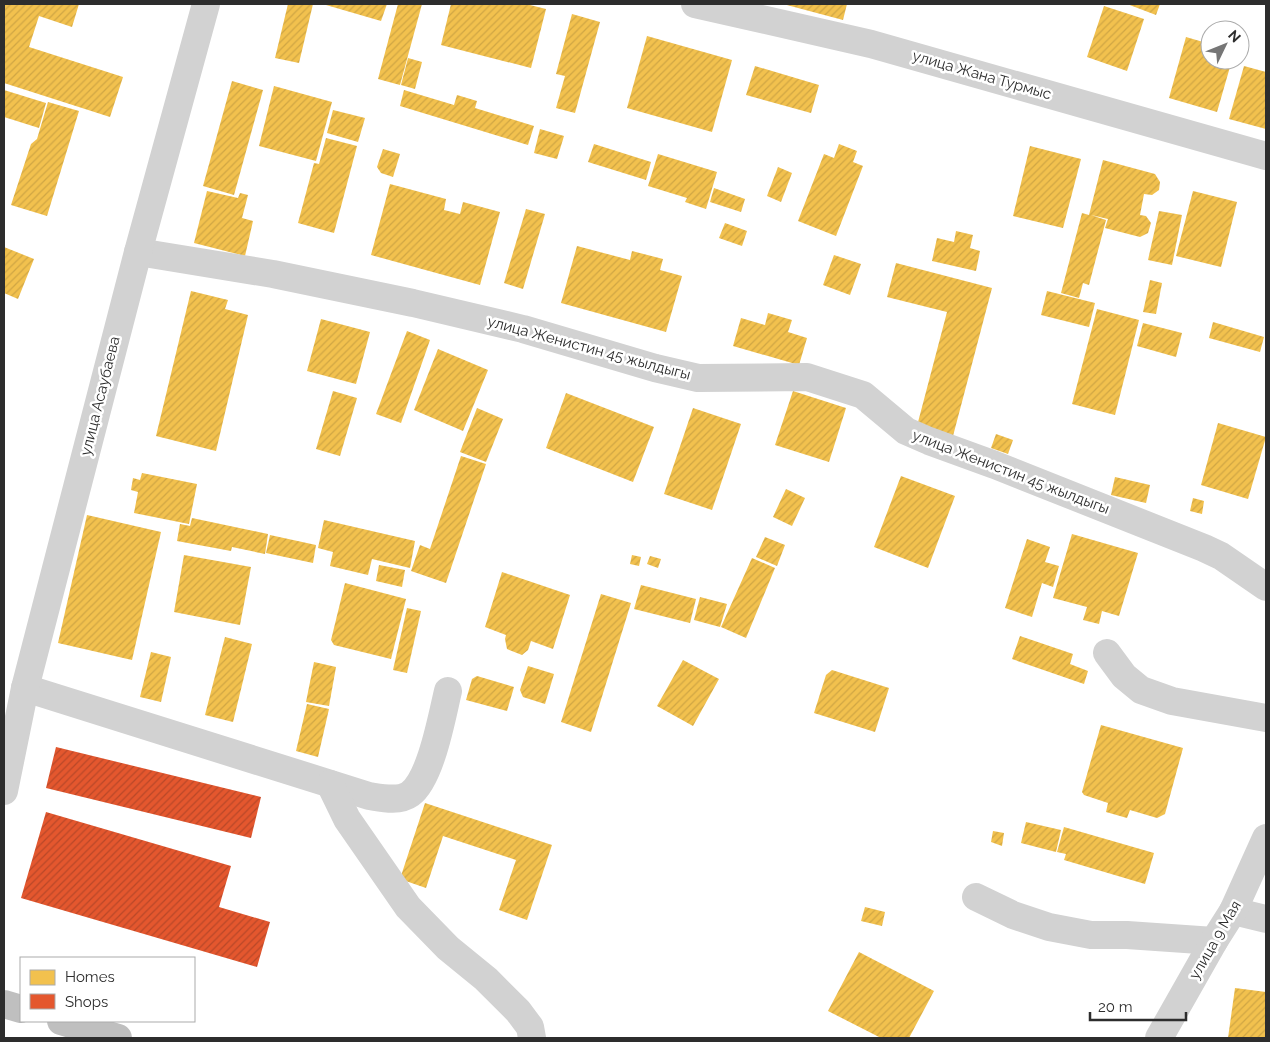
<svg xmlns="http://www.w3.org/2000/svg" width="1270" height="1042" font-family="Raleway,sans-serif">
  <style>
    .homes { fill: url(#homes-hatch) }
    .shops { fill: url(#shops-hatch) }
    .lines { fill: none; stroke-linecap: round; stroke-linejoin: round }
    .minor { stroke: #d2d2d2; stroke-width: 28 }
    .highway { stroke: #bfbfbf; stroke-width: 28 }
    .labels { text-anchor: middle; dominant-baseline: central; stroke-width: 5; stroke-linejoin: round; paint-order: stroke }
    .street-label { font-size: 15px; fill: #2d2d2d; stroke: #fff }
  </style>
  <defs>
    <pattern id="homes-hatch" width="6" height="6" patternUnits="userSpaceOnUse" patternTransform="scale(1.25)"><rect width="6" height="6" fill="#f2c14e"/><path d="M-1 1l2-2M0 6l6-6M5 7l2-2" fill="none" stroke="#d0a644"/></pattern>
    <pattern id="shops-hatch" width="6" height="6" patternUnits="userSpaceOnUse" patternTransform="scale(1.25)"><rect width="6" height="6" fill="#e4572e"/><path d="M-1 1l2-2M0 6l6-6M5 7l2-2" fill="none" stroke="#b94828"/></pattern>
  </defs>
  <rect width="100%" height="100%" fill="#fff"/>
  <g class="homes">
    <path d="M4 4H79L72 27 39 16 29 47 123 77 110 117 4 83Z"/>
    <path d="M288 4H313L299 63 275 58Z"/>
    <path d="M327 4H387L381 21 326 5Z"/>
    <path d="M398 4H422L400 85 378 79Z"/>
    <path d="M451 4H526L546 9 531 68 441 45Z"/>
    <path d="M783 4H847L843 20Z"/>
    <path d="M1127 4H1160L1156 15Z"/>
    <path d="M1104 6 1144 19 1127 71 1087 57Z"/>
    <path d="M572 14 600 22 575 113 556 108 565 76 556 74Z"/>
    <path d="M647 36 732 60 712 132 627 108Z"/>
    <path d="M1186 37 1210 44V60H1232L1217 112 1169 98Z"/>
    <path d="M408 58 422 62 415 89 401 85Z"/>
    <path d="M755 66 819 85 811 113 746 95Z"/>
    <path d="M1244 66 1266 72V129L1229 119Z"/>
    <path d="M232 81 263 90 234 195 203 186Z"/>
    <path d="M274 86 332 102 316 161 259 146Z"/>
    <path d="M4 90 46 103 39 128 4 117Z"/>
    <path d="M404 90 454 105 457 95 477 101 475 108 534 126 528 145 400 106Z"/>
    <path d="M48 102 79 111 47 216 11 205 31 144 37 139Z"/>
    <path d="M333 110 365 118 358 142 327 133Z"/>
    <path d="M540 129 564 136 557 159 534 153Z"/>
    <path d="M326 138 357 146 334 233 298 223 314 163 319 164Z"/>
    <path d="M594 144 651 162 646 180 588 162Z"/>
    <path d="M839 144 857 151 853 162 863 166 836 236 798 221 824 154 834 158Z"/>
    <path d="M1030 146 1081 159 1063 228 1013 216Z"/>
    <path d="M383 149 400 154 393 177 381 173 377 167Z"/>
    <path d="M658 154 717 172 706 209 685 202 687 198 648 186Z"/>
    <path d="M1103 160 1155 174 1160 182 1159 190 1152 195 1144 194 1140 215 1146 216 1151 223 1148 233 1140 237 1105 228 1108 219 1091 215 1106 220 1089 285 1083 283 1079 298 1061 293 1082 213 1089 215Z"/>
    <path d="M778 167 792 173 781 202 767 196Z"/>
    <path d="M390 184 446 199 444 210 460 214 463 202 500 212 480 285 371 255Z"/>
    <path d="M714 188 745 199 741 212 710 202Z"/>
    <path d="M207 191 238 198 240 193 248 195 242 218 253 221 245 256 194 243Z"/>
    <path d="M1193 191 1237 202 1221 267 1176 256Z"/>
    <path d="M526 209 545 214 523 289 504 283Z"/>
    <path d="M1159 211 1182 215 1172 265 1148 260Z"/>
    <path d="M725 223 747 231 742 246 719 238Z"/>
    <path d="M956 231 973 235 970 248 980 251 976 271 932 261 937 238 954 242Z"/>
    <path d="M577 246 630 260 632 251 663 259 660 270 682 276 666 332 561 303Z"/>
    <path d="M4 247 34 259 18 299 4 293Z"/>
    <path d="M834 255 861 264 850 295 823 285Z"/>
    <path d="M896 263 992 288 953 436 917 426 947 312 887 297Z"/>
    <path d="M1150 280 1162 283 1156 314 1143 312Z"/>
    <path d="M191 291 228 300 225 309 248 315 216 451 156 436Z"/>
    <path d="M1047 291 1095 303 1089 327 1041 315Z"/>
    <path d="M1097 309 1139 320 1115 415 1072 404Z"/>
    <path d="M768 313 792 320 788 332 807 338 799 365 733 346 741 318 765 325Z"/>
    <path d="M321 319 370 332 356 384 307 371Z"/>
    <path d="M1213 322 1264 337 1260 352 1209 338Z"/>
    <path d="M1143 323 1182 333 1176 357 1137 346Z"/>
    <path d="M407 331 430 340 401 423 376 414Z"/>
    <path d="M438 349 488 370 463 431 414 410Z"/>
    <path d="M333 391 357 398 340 456 316 449Z"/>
    <path d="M793 391 846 408 829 462 775 445Z"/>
    <path d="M566 393 654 427 633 482 546 448Z"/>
    <path d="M477 408 503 419 486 462 460 452Z"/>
    <path d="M693 408 741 424 712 510 664 494Z"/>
    <path d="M1218 423 1266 437 1248 499 1201 485Z"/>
    <path d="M996 434 1013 440 1008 454 991 448Z"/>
    <path d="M461 456 486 464 446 583 411 571 420 545 430 549Z"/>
    <path d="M142 473 197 484 189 524 134 513 138 492 131 490 133 478 140 480Z"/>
    <path d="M901 476 955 496 928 568 874 547Z"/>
    <path d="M1115 477 1150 485 1146 503 1111 495Z"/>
    <path d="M786 489 805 498 792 526 773 517Z"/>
    <path d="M1193 498 1204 501 1202 514 1190 511Z"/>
    <path d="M87 515 161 532 132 660 58 643Z"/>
    <path d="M192 518 268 534 265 554 232 547 231 551 177 541 180 524 190 526Z"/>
    <path d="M324 520 415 541 410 568 372 559 368 575 330 566 333 552 318 548Z"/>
    <path d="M1072 534 1138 553 1119 616 1102 611 1099 624 1083 620 1087 607 1053 598Z"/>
    <path d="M270 535 316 545 313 563 266 553Z"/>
    <path d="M765 537 785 545 777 566 756 557Z"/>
    <path d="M1027 539 1050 547 1045 562 1059 566 1053 587 1042 583 1032 617 1005 608Z"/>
    <path d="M184 555 251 567 240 625 174 612Z"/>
    <path d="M632 555 641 557 639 566 630 564Z"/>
    <path d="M650 556 661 559 658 568 647 564Z"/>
    <path d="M752 558 775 568 746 638 721 627Z"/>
    <path d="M379 565 405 570 402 587 376 581Z"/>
    <path d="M502 572 570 595 553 649 531 641 528 650 522 655 507 649 505 639 506 635 485 627Z"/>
    <path d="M345 583 406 599 391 659 334 645 331 640Z"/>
    <path d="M641 585 696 599 690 623 634 609Z"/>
    <path d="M601 594 631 603 591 732 561 722Z"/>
    <path d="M700 597 727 604 720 627 694 620Z"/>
    <path d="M407 608 421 611 407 673 393 670Z"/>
    <path d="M1020 636 1073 654 1070 664 1088 671 1084 684 1012 659Z"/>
    <path d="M225 637 252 644 233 722 205 715Z"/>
    <path d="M151 652 171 657 161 702 140 697Z"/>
    <path d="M683 660 719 679 693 726 657 706Z"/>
    <path d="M314 662 336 667 329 706 306 702Z"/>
    <path d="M528 666 554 674 545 704 523 697 520 690Z"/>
    <path d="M832 670 889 688 875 732 814 713 826 675Z"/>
    <path d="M477 676 514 687 507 711 466 700 472 679Z"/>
    <path d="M307 704 329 709 318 757 296 751Z"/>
    <path d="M1101 725 1183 748 1165 814 1157 818 1130 810 1127 818 1106 812 1108 803 1084 795 1082 792Z"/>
    <path d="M425 803 552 845 527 920 499 910 516 860 443 836 426 888 400 879Z"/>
    <path d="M1026 822 1061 830 1056 852 1021 843Z"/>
    <path d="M1064 827 1154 853 1145 884 1064 860 1066 854 1057 852Z"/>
    <path d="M993 831 1004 833 1002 846 991 842Z"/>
    <path d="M865 907 885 912 882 926 861 921Z"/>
    <path d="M859 952 934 991 909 1038H881L828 1011Z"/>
    <path d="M1235 988 1266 992V1038H1228Z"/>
  </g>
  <g class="shops">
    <path d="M56 747 261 797 251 838 46 788Z"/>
    <path d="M46 812 231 866 219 907 270 922 257 967 21 898Z"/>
  </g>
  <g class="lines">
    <g class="minor">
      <path d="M695 4 871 44 1266 156"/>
      <path d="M138 252 273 274 413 303 523 329 655 368 698 378 807 377 863 395 906 431 929 441 995 465 1204 548 1221 556 1266 587"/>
      <path d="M1107 653 1124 676 1141 690 1172 701 1266 718"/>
      <path d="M25 688 369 796C382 798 399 802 410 794 431 779 442 716 448 691"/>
      <path d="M330 784 347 819 408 907 448 948 486 979 518 1011 530 1027 532 1038"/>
      <path d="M4 791 25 688 138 252 206 4"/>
      <path d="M976 897 1013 915 1049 927 1091 935H1127L1214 941"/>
      <path d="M1233 911 1266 919"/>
      <path d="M1159 1038 1214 941 1233 911 1266 838"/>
    </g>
    <g class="highway">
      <path d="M4 1004 21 1009"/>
      <path d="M61 1021 118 1038"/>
    </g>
  </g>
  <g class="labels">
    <g class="street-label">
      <text transform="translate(982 75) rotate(16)">улица Жана Турмыс</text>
      <text transform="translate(589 348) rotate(15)">улица Женистин 45 жылдыгы</text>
      <text transform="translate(100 396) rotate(-76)">улица Асаубаева</text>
      <text transform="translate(1011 472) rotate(21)">улица Женистин 45 жылдыгы</text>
      <text transform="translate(1215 940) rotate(-60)">улица 9 Мая</text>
    </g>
  </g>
  <rect width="1270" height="1042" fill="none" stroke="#2d2d2d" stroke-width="10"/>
  <rect x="20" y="957" width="175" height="65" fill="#ffffff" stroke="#ababab"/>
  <rect x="30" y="970" width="25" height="15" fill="#f2c14e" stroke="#ababab"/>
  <text x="65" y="982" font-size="15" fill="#2d2d2d">Homes</text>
  <rect x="30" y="994" width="25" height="15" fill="#e4572e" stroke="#ababab"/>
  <text x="65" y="1007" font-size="15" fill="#2d2d2d">Shops</text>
  <g transform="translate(1225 45) rotate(47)"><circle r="24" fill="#ffffff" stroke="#ababab"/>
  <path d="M0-4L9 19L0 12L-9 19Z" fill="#767676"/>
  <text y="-8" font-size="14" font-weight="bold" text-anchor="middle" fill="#2d2d2d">N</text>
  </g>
  <path d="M1090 1012v8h96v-8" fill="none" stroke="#2d2d2d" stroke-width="2.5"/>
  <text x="1098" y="1012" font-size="15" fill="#2d2d2d" stroke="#ffffff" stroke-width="4" paint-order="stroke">20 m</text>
</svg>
